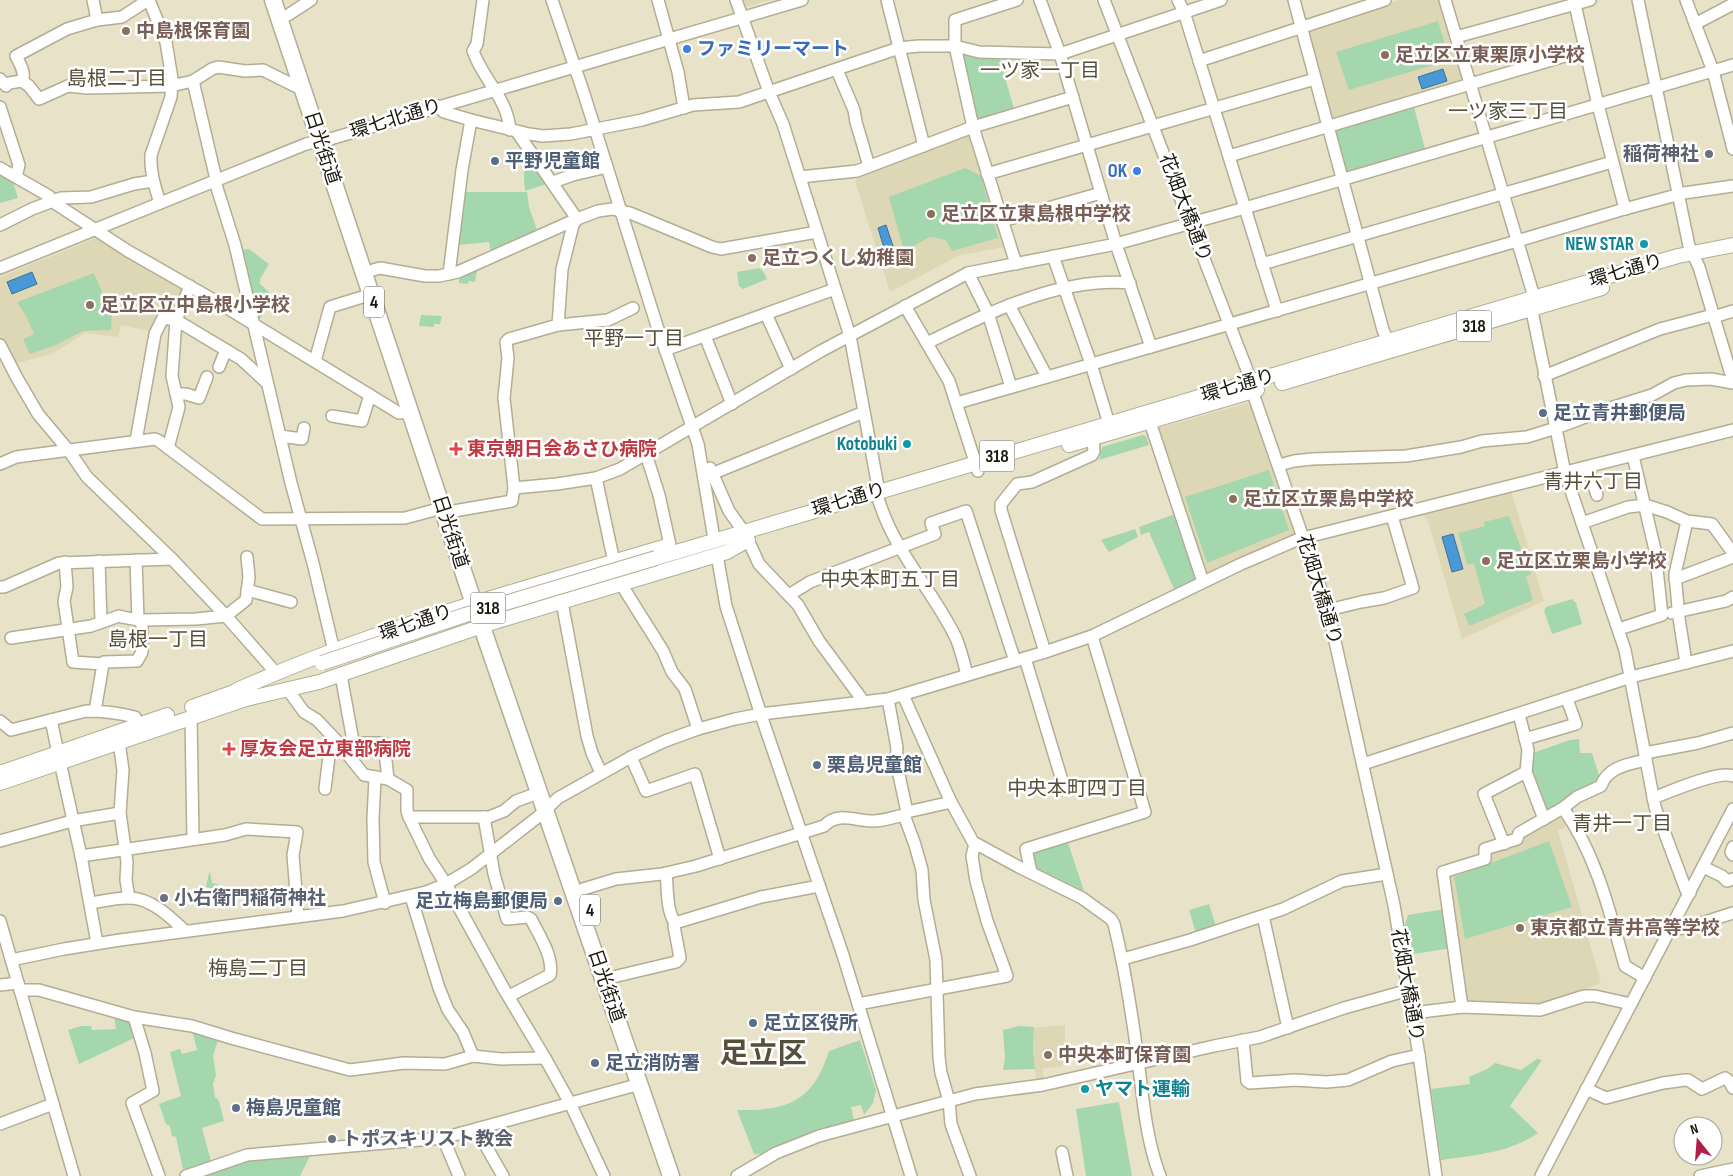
<svg xmlns="http://www.w3.org/2000/svg" width="1733" height="1176" font-family="'Sofia Sans Condensed','Noto Sans JP',sans-serif">
  <style>
    .built { fill: #ded7b5 }
    .green { fill: #a4d7ad }
    .water { fill: #4899d5; stroke: #3a729a }
    .lines { fill: none; stroke-linecap: round; stroke-linejoin: round }
    .minor-casing { stroke: #b2ad93; stroke-width: 14 }
    .major-casing { stroke: #b2ad93; stroke-width: 16 }
    .highway-casing { stroke: #b2ad93; stroke-width: 19 }
    .minor { stroke: #fff; stroke-width: 11 }
    .major { stroke: #fff; stroke-width: 14 }
    .highway { stroke: #fff; stroke-width: 16 }
    .major-bridge-casing { stroke: #b2ad93; stroke-width: 16; stroke-linecap: butt }
    .major-bridge { stroke: #fff; stroke-width: 14 }
    .education-dot { fill: #8d6e63; stroke: #fff; stroke-width: 2 }
    .shop-dot { fill: #3f7fe0; stroke: #fff; stroke-width: 2 }
    .worship-dot { fill: #6b7280; stroke: #fff; stroke-width: 2 }
    .service-dot { fill: #5c6f8a; stroke: #fff; stroke-width: 2 }
    .culture-dot { fill: #0f9aa8; stroke: #fff; stroke-width: 2 }
    .health-dot { fill: #e0444e; stroke: #fff; stroke-width: 2 }
    .labels { text-anchor: middle; dominant-baseline: central; stroke-width: 5; stroke-linejoin: round; paint-order: stroke }
    .shield { fill: #fff; stroke: #5f5d57; stroke-width: 1 }
    .shield-label { font-size: 18px; font-weight: bold; fill: #1a180f }
    .education-label { font-size: 19px; font-weight: bold; fill: #785e54; stroke: #fff; text-anchor: start }
    .shop-label { font-size: 19px; font-weight: bold; fill: #366cbe; stroke: #fff; text-anchor: start }
    .street-label { font-size: 19px; fill: #1a180f; stroke: #fff }
    .worship-label { font-size: 19px; font-weight: bold; fill: #5b616d; stroke: #fff; text-anchor: start }
    .service-label { font-size: 19px; font-weight: bold; fill: #4e5e75; stroke: #fff; text-anchor: start }
    .culture-label { font-size: 19px; font-weight: bold; fill: #0d838f; stroke: #fff; text-anchor: end }
    .health-label { font-size: 19px; font-weight: bold; fill: #be3a42; stroke: #fff; text-anchor: start }
    .neighbourhood-label { font-size: 20px; fill: #555039; stroke: #fff }
    .town-label { font-size: 29px; font-weight: bold; fill: #555039; stroke: #fff }
  </style>
  <rect width="100%" height="100%" fill="#e8e3c8"/>
  <g class="built">
    <path d="M740 0H770L743 8Z"/>
    <path d="M1399 0H1440L1464 81 1332 121 1307 30Z"/>
    <path d="M969 132 1006 247 960 255 890 292 855 181 860 174Z"/>
    <path d="M101 236 185 286 176 317 154 332 121 325 118 337 85 333 52 354 13 364 0 340V277Z"/>
    <path d="M1247 403 1251 405 1296 531 1295 535 1243 556 1207 574 1204 572 1157 430 1159 428Z"/>
    <path d="M1511 490 1544 601 1462 639 1428 521 1421 512Z"/>
    <path d="M1562 815 1568 825 1558 831 1601 983 1542 1005 1487 1003 1486 1001 1465 1000 1446 873Z"/>
    <path d="M1065 1025V1056L1062 1066 1043 1069 1044 1079 1036 1081 1033 1049 1034 1028Z"/>
  </g>
  <g class="green">
    <path d="M1438 21 1450 60 1349 90 1336 52Z"/>
    <path d="M963 53 999 57 1015 112 976 121 961 55Z"/>
    <path d="M1412 106 1414 107 1425 149 1345 172 1333 130Z"/>
    <path d="M525 150 550 183 525 191 524 178Z"/>
    <path d="M965 168 981 176 998 238 952 251 946 240 930 237 904 251 889 197Z"/>
    <path d="M0 174 13 182 18 198 0 203Z"/>
    <path d="M464 192H527L529 207 538 233 491 254 489 242 458 245Z"/>
    <path d="M249 249 269 264 260 279V284L271 294 272 300 259 320H256L241 250Z"/>
    <path d="M759 268 763 271 767 279 743 289 739 286 737 272Z"/>
    <path d="M477 271 475 282 469 281 468 284 459 283V279Z"/>
    <path d="M94 273 112 316 111 330 83 331 56 345 30 354 23 339 34 334 26 316 17 302Z"/>
    <path d="M421 315 442 316 440 324H434V327L419 326Z"/>
    <path d="M1143 435 1146 436 1149 445 1099 460 1102 447Z"/>
    <path d="M1269 470 1289 530 1207 563 1185 497Z"/>
    <path d="M1175 514 1197 576 1196 580 1175 591 1149 532 1141 535 1139 527Z"/>
    <path d="M1509 516 1531 574 1526 577 1533 600 1469 626 1464 614 1485 604 1474 564H1467L1458 533 1485 526 1484 522Z"/>
    <path d="M1135 529 1138 537 1109 552 1101 540Z"/>
    <path d="M1572 599 1576 603 1582 624 1552 634 1544 611 1546 607Z"/>
    <path d="M1579 739 1580 753H1592L1600 778 1599 784 1549 811 1545 810 1531 770 1533 753 1570 740Z"/>
    <path d="M1067 840 1084 891 1034 867 1032 854 1034 850Z"/>
    <path d="M1549 841 1572 907 1465 939 1454 877Z"/>
    <path d="M210 872 212 883 217 884 220 888 218 897 177 904 175 902 176 896C182 893 189 891 196 891 205 892 205 896 216 895L215 889 206 887 209 873Z"/>
    <path d="M1209 904 1216 926 1196 933 1189 910Z"/>
    <path d="M1445 909 1452 948 1408 955 1403 925H1405L1408 915Z"/>
    <path d="M114 1017 129 1021 134 1038 79 1064 68 1030 81 1026H91L92 1030 116 1029Z"/>
    <path d="M1019 1026 1034 1027 1033 1049 1035 1069 1003 1070 1005 1059 1003 1030Z"/>
    <path d="M192 1030 219 1037 213 1056 216 1075 213 1084 215 1097 219 1101 224 1121 202 1128 212 1165 184 1174 176 1137 172 1136 170 1126 166 1124 159 1104 181 1096 170 1052 180 1049 182 1054 197 1050Z"/>
    <path d="M860 1040 876 1090 873 1103 864 1115 861 1105 851 1107 854 1120C829 1127 804 1135 779 1145 771 1149 763 1156 754 1154L737 1110C787 1111 813 1102 829 1051Z"/>
    <path d="M1537 1059 1542 1060 1510 1106 1538 1133C1509 1153 1475 1155 1441 1160L1431 1089 1470 1084 1469 1077 1487 1069 1495 1063 1521 1070Z"/>
    <path d="M1119 1102 1132 1176H1086L1076 1109Z"/>
    <path d="M311 1154 300 1176H200L250 1161Z"/>
  </g>
  <g class="water">
    <path d="M1443 69 1447 81 1422 89 1418 77Z"/>
    <path d="M886 225 895 252 886 255 878 228Z"/>
    <path d="M32 272 37 284 12 294 7 282Z"/>
    <path d="M1453 534 1463 569 1452 572 1442 537Z"/>
  </g>
  <g class="lines">
    <defs>
      <g id="minor">
        <path d="M93 0 97 20"/>
        <path d="M149 0 166 42 172 79 171 97 151 155C150 172 155 187 160 203"/>
        <path d="M483 0 477 44 473 51C483 80 507 97 510 130"/>
        <path d="M552 0 584 94 657 326 698 444 713 533"/>
        <path d="M658 0 678 72 684 108"/>
        <path d="M736 0 769 92 783 124 850 336 879 492"/>
        <path d="M887 0 924 146"/>
        <path d="M1040 0 1060 54 1116 244 1151 347"/>
        <path d="M1104 0 1247 370 1255 399 1328 610 1394 905 1419 1055 1436 1176"/>
        <path d="M1178 0 1184 12 1277 311"/>
        <path d="M1294 0 1383 330 1388 341"/>
        <path d="M1445 0 1532 290 1533 316 1565 473 1625 650 1655 807 1686 890 1690 893"/>
        <path d="M1574 0 1598 105 1625 209"/>
        <path d="M1638 0 1689 246 1699 267 1733 381"/>
        <path d="M1686 0 1713 71 1733 149"/>
        <path d="M288 15 311 0"/>
        <path d="M1695 24 1733 4"/>
        <path d="M1456 37 1590 0"/>
        <path d="M1199 61 1385 0"/>
        <path d="M837 70 854 110 856 122 869 166"/>
        <path d="M0 79 6 86 9 83 22 81 29 86 39 99 68 86 87 88 171 86 193 81 212 69 218 67 245 71 263 70 295 86 302 87"/>
        <path d="M22 81C26 73 20 64 16 56L67 29 97 20 122 17 148 0"/>
        <path d="M193 81 215 175 217 188 235 245 291 483 313 563 334 651"/>
        <path d="M438 106 444 112 471 120 529 134 543 136 571 134 642 120 693 105 739 102 899 48 919 46H955L979 52 1060 54 1221 0"/>
        <path d="M0 107 19 165 16 177"/>
        <path d="M1229 156 1585 50"/>
        <path d="M0 168 49 196 56 204 128 251 219 303 399 413 410 412"/>
        <path d="M987 174 1315 79"/>
        <path d="M800 177 857 171 973 127 1073 97"/>
        <path d="M553 182 573 175 607 167"/>
        <path d="M1002 221 1101 193"/>
        <path d="M0 225 32 209 53 201 61 198 91 197 134 184 153 181"/>
        <path d="M1053 256 1091 364 1109 424"/>
        <path d="M1016 264 973 127 955 46V20L1017 0"/>
        <path d="M1262 264 1612 162"/>
        <path d="M0 268 306 144 330 139 802 0"/>
        <path d="M373 270 380 268 425 276H439L458 272 577 219 598 211 612 209 630 213 712 247 721 249 817 232"/>
        <path d="M968 273 988 313 1011 387"/>
        <path d="M449 274 462 170 471 120"/>
        <path d="M1009 305 1047 377"/>
        <path d="M905 306 949 381 978 471"/>
        <path d="M766 314 791 369"/>
        <path d="M1714 317 1733 311"/>
        <path d="M558 325 608 320 633 308"/>
        <path d="M705 336 732 404"/>
        <path d="M927 343C988 313 1059 277 1130 283"/>
        <path d="M0 345 17 378 38 414 69 451 87 477 172 559 226 616 276 673"/>
        <path d="M665 350 835 289"/>
        <path d="M315 361 330 307 372 294"/>
        <path d="M219 367 226 350"/>
        <path d="M1544 376 1660 329 1713 315"/>
        <path d="M176 394H186L199 398 207 377"/>
        <path d="M957 403 1517 241 1621 210 1684 193 1733 186"/>
        <path d="M332 416 362 421 370 395"/>
        <path d="M1150 422 1203 582"/>
        <path d="M280 436 302 439 304 428"/>
        <path d="M136 441 155 334 163 318 176 320 241 359 267 383"/>
        <path d="M168 448 179 407 172 376 176 320 190 286"/>
        <path d="M646 454 659 495 670 545"/>
        <path d="M0 464 16 457 155 439 159 441 262 519 405 518 442 508"/>
        <path d="M1279 465 1294 461 1312 459 1406 456 1461 447 1482 441 1527 437 1556 428 1604 410 1652 395 1674 383 1686 380 1711 379 1733 383"/>
        <path d="M1588 467 1597 495"/>
        <path d="M710 468 729 511 744 532"/>
        <path d="M704 477 864 412"/>
        <path d="M596 478 614 562"/>
        <path d="M514 488 557 484 596 478 620 469 821 351 968 273 1116 244 1245 208 1733 65"/>
        <path d="M879 501C895 553 933 590 956 638 961 650 964 663 967 675"/>
        <path d="M454 511 512 501 514 488 504 398 508 358 506 342 509 339 558 325 562 269 573 225 577 219 517 132"/>
        <path d="M1582 523 1628 507 1645 505 1667 512 1687 521 1712 524 1733 553"/>
        <path d="M748 540 759 564 798 605 819 641 864 702"/>
        <path d="M717 555 726 606 762 718 843 955 911 1176"/>
        <path d="M136 560 138 620"/>
        <path d="M99 561 101 622"/>
        <path d="M65 562 67 587 64 601 73 662 103 664 95 711"/>
        <path d="M1675 579 1733 557"/>
        <path d="M621 584 663 651 672 672 685 689 698 729"/>
        <path d="M0 587H4L59 563 172 559"/>
        <path d="M247 590 291 602"/>
        <path d="M789 595 810 582 935 534 931 523 966 511 1015 661"/>
        <path d="M562 602 587 736 592 753 601 773"/>
        <path d="M1328 610 1361 602 1384 598 1413 588 1392 516"/>
        <path d="M1672 613 1726 601 1733 597"/>
        <path d="M1619 629 1662 615 1655 550 1633 456"/>
        <path d="M11 638 91 626 119 616C127 619 135 618 142 622L144 620 196 619 226 616 246 600 249 577 247 557"/>
        <path d="M1045 652 1001 510V504L1017 484 1032 482 1092 455 1094 451 1093 438"/>
        <path d="M1025 658 1064 787"/>
        <path d="M1686 663 1679 618 1675 574 1687 521"/>
        <path d="M103 664 104 662 137 661 142 652V622"/>
        <path d="M341 675 353 741 356 743H384L388 779"/>
        <path d="M288 690 304 712 317 720 336 740 364 775 388 779 407 790V811L409 817 429 858 446 884 505 991 545 1058 570 1103 604 1176"/>
        <path d="M903 695 950 800 973 842 1019 867 1082 898 1111 919 1114 924C1125 969 1132 1014 1138 1060 1143 1099 1146 1139 1160 1176"/>
        <path d="M888 699 897 748 896 761 907 812"/>
        <path d="M1519 714 1528 750 1526 772 1544 819"/>
        <path d="M191 717 193 839"/>
        <path d="M51 720 58 753"/>
        <path d="M0 721 11 730 86 711C104 711 119 713 135 717L139 725"/>
        <path d="M1525 739 1576 724 1567 699"/>
        <path d="M119 742 123 770 120 813 127 862 126 880 129 898"/>
        <path d="M1645 753 1698 743 1733 733"/>
        <path d="M631 757 646 791 695 774 720 859"/>
        <path d="M60 762 81 856 97 943"/>
        <path d="M1363 764 1631 677 1733 651"/>
        <path d="M375 778 373 819 374 862 385 903"/>
        <path d="M325 789 331 740"/>
        <path d="M1653 798C1669 792 1719 770 1733 776"/>
        <path d="M1563 808C1596 854 1610 912 1625 966L1645 978"/>
        <path d="M904 815 915 845 922 870 924 900 936 960 939 1057 941 1073 949 1101 951 1124 970 1176"/>
        <path d="M409 817H489L504 811 516 801 538 793"/>
        <path d="M484 817 494 874 507 919 527 917 531 919C539 935 554 957 550 975L509 996"/>
        <path d="M0 841 72 821 120 813"/>
        <path d="M1504 844 1484 794 1526 772"/>
        <path d="M1733 847 1731 852 1733 855"/>
        <path d="M81 856 225 835 246 829 297 832 293 855 298 917"/>
        <path d="M1703 867 1722 876 1727 881 1733 879"/>
        <path d="M1031 872 1026 849 1145 812 1092 636"/>
        <path d="M666 873C668 890 666 909 675 923"/>
        <path d="M583 889 616 879 662 874 696 866 824 826C838 811 855 821 873 821 883 821 894 817 904 815L907 812 947 803 950 800"/>
        <path d="M411 897 439 988 448 1010 463 1032 473 1056"/>
        <path d="M91 903C103 901 118 897 131 898 152 899 170 917 185 931"/>
        <path d="M1263 916 1288 1028"/>
        <path d="M0 921 74 1176"/>
        <path d="M1671 929 1686 928 1733 913"/>
        <path d="M1123 959 1190 940 1283 909 1342 881 1387 874"/>
        <path d="M11 960 64 949 120 940 343 911 426 892 446 884 471 869 539 816 558 798 631 757 665 741 698 729 735 719 761 714 888 699 1045 652 1092 636 1241 564 1299 539 1733 430"/>
        <path d="M613 977 676 962 680 958 674 926 675 923 761 897 819 886"/>
        <path d="M0 985 18 983"/>
        <path d="M20 990H39L134 1017 192 1026 231 1038 350 1070 404 1063 445 1064 473 1056 501 1059 545 1058"/>
        <path d="M858 1004 1007 976 987 921 976 881 972 856 975 844"/>
        <path d="M1462 1007 1443 872 1485 859V849L1517 839 1519 833 1563 808 1577 797 1601 786C1607 767 1629 764 1646 760"/>
        <path d="M1413 1013 1462 1007 1540 1010 1584 996H1595L1631 1004"/>
        <path d="M134 1017 145 1053 153 1091 132 1103 159 1176"/>
        <path d="M1243 1040 1247 1081 1250 1083 1295 1080 1326 1082 1348 1080 1392 1061 1419 1055"/>
        <path d="M1586 1089 1606 1098 1663 1083 1685 1080H1688L1702 1089 1725 1078 1729 1081 1733 1088"/>
        <path d="M0 1124 53 1104"/>
        <path d="M480 1128 487 1148 503 1176"/>
        <path d="M443 1138 459 1176"/>
        <path d="M1062 1152 1067 1176"/>
        <path d="M186 1176 247 1155 443 1138 640 1084"/>
        <path d="M737 1176 776 1153 819 1136 975 1094 1043 1085 1214 1046 1260 1037 1344 1008 1409 990"/>
        <path d="M1541 1176 1733 809"/>
        <path d="M1700 1176 1733 1169"/>
      </g>
      <g id="major">
        <path d="M1282 383 1602 288"/>
        <path d="M1069 445 1257 390"/>
        <path d="M656 558 1533 298 1678 256 1733 245"/>
        <path d="M237 690C375 628 523 589 667 546"/>
        <path d="M246 699 319 682 491 623 727 552 748 540"/>
        <path d="M192 707 245 688"/>
        <path d="M0 773 167 715"/>
        <path d="M0 783 255 696"/>
      </g>
      <path id="highway" d="M273 0 470 592 671 1176"/>
    </defs>
    <use href="#minor" class="minor-casing"/>
    <use href="#major" class="major-casing"/>
    <use href="#highway" class="highway-casing"/>
    <use href="#minor" class="minor"/>
    <use href="#major" class="major"/>
    <use href="#highway" class="highway"/>
    <defs>
      <path id="major-bridge" d="M322 663 465 615 656 558"/>
    </defs>
    <use href="#major-bridge" class="major-bridge-casing"/>
    <use href="#major-bridge" class="major-bridge"/>
  </g>
  <g class="education-dot">
    <circle cx="126" cy="31" r="5"/>
    <circle cx="1385" cy="55" r="5"/>
    <circle cx="931" cy="214" r="5"/>
    <circle cx="752" cy="258" r="5"/>
    <circle cx="90" cy="305" r="5"/>
    <circle cx="1233" cy="499" r="5"/>
    <circle cx="1486" cy="561" r="5"/>
    <circle cx="1520" cy="928" r="5"/>
    <circle cx="1048" cy="1055" r="5"/>
  </g>
  <g class="shop-dot">
    <circle cx="687" cy="49" r="5"/>
    <circle cx="1137" cy="171" r="5"/>
  </g>
  <g class="worship-dot">
    <circle cx="1709" cy="154" r="5"/>
    <circle cx="164" cy="898" r="5"/>
    <circle cx="332" cy="1139" r="5"/>
  </g>
  <g class="service-dot">
    <circle cx="495" cy="161" r="5"/>
    <circle cx="1543" cy="413" r="5"/>
    <circle cx="817" cy="765" r="5"/>
    <circle cx="558" cy="901" r="5"/>
    <circle cx="753" cy="1023" r="5"/>
    <circle cx="595" cy="1063" r="5"/>
    <circle cx="236" cy="1108" r="5"/>
  </g>
  <g class="culture-dot">
    <circle cx="1644" cy="244" r="5"/>
    <circle cx="907" cy="444" r="5"/>
    <circle cx="1085" cy="1089" r="5"/>
  </g>
  <g class="health-dot">
    <path d="M453.5 441.5h5v5h5v5h-5v5h-5v-5h-5v-5h5z"/>
    <path d="M226.5 741.5h5v5h5v5h-5v5h-5v-5h-5v-5h5z"/>
  </g>
  <g class="labels">
    <g class="shield">
      <rect x="364" y="286.5" width="20" height="31" rx="4"/>
      <rect x="1456.5" y="310.5" width="35" height="31" rx="4"/>
      <rect x="979.5" y="440.5" width="35" height="31" rx="4"/>
      <rect x="470.5" y="592.5" width="35" height="31" rx="4"/>
      <rect x="580" y="894.5" width="20" height="31" rx="4"/>
    </g>
    <g class="shield-label">
      <text x="374" y="302">4</text>
      <text x="1474" y="326">318</text>
      <text x="997" y="456">318</text>
      <text x="488" y="608">318</text>
      <text x="590" y="910">4</text>
    </g>
    <g class="education-label">
      <text x="136" y="31">中島根保育園</text>
      <text x="1395" y="55">足立区立東栗原小学校</text>
      <text x="941" y="214">足立区立東島根中学校</text>
      <text x="762" y="258">足立つくし幼稚園</text>
      <text x="100" y="305">足立区立中島根小学校</text>
      <text x="1243" y="499">足立区立栗島中学校</text>
      <text x="1496" y="561">足立区立栗島小学校</text>
      <text x="1530" y="928">東京都立青井高等学校</text>
      <text x="1058" y="1055">中央本町保育園</text>
    </g>
    <g class="shop-label">
      <text x="697" y="49">ファミリーマート</text>
      <text x="1127" y="171" text-anchor="end">OK</text>
    </g>
    <g class="street-label">
      <text transform="translate(396 119) rotate(-17)">環七北通り</text>
      <text transform="translate(322 148) rotate(72)">日光街道</text>
      <text transform="translate(1185 208) rotate(69)">花畑大橋通り</text>
      <text transform="translate(1626 271) rotate(-16)">環七通り</text>
      <text transform="translate(1238 386) rotate(-16)">環七通り</text>
      <text transform="translate(849 500) rotate(-17)">環七通り</text>
      <text transform="translate(450 532) rotate(72)">日光街道</text>
      <text transform="translate(1319 590) rotate(73)">花畑大橋通り</text>
      <text transform="translate(416 623) rotate(-19)">環七通り</text>
      <text transform="translate(1407 985) rotate(80)">花畑大橋通り</text>
      <text transform="translate(606 986) rotate(71)">日光街道</text>
    </g>
    <g class="worship-label">
      <text x="1699" y="154" text-anchor="end">稲荷神社</text>
      <text x="174" y="898">小右衛門稲荷神社</text>
      <text x="342" y="1139">トポスキリスト教会</text>
    </g>
    <g class="service-label">
      <text x="505" y="161">平野児童館</text>
      <text x="1553" y="413">足立青井郵便局</text>
      <text x="827" y="765">栗島児童館</text>
      <text x="548" y="901" text-anchor="end">足立梅島郵便局</text>
      <text x="763" y="1023">足立区役所</text>
      <text x="605" y="1063">足立消防署</text>
      <text x="246" y="1108">梅島児童館</text>
    </g>
    <g class="culture-label">
      <text x="1634" y="244">NEW STAR</text>
      <text x="897" y="444">Kotobuki</text>
      <text x="1095" y="1089" text-anchor="start">ヤマト運輸</text>
    </g>
    <g class="health-label">
      <text x="467" y="449">東京朝日会あさひ病院</text>
      <text x="240" y="749">厚友会足立東部病院</text>
    </g>
    <g class="neighbourhood-label">
      <text x="1040" y="71">一ツ家一丁目</text>
      <text x="117" y="79">島根二丁目</text>
      <text x="1508" y="112">一ツ家三丁目</text>
      <text x="634" y="339">平野一丁目</text>
      <text x="1593" y="482">青井六丁目</text>
      <text x="890" y="580">中央本町五丁目</text>
      <text x="158" y="640">島根一丁目</text>
      <text x="1077" y="789">中央本町四丁目</text>
      <text x="1622" y="824">青井一丁目</text>
      <text x="258" y="969">梅島二丁目</text>
    </g>
    <g class="town-label">
      <text x="763" y="1054">足立区</text>
    </g>
  </g>
  <g transform="translate(1698 1141) rotate(343)"><circle r="24" fill="#ffffff" stroke="#a3a39f"/>
  <path d="M0-4L9 19L0 12L-9 19Z" fill="#af1d48"/>
  <text y="-8" font-size="14" font-weight="bold" text-anchor="middle" fill="#1a180f">N</text>
  </g>
</svg>
